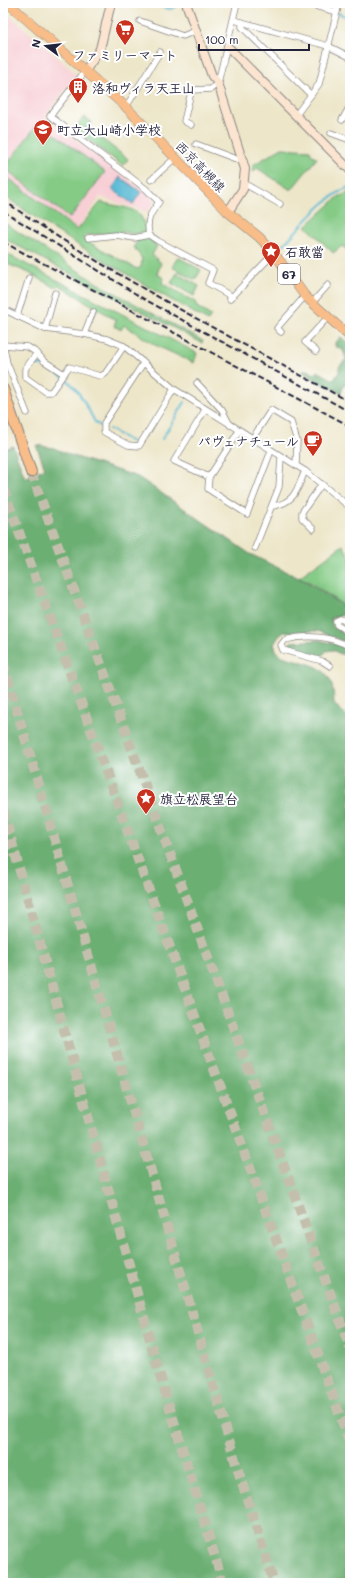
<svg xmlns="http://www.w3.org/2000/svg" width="353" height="1586" font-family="Mali,'Klee One',sans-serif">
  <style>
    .built { fill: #f7cfd5 }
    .green { fill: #85cb86; stroke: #547660 }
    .forest { fill: #6caf73; stroke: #476857 }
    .water { fill: #55b8d3; stroke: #3c6d87 }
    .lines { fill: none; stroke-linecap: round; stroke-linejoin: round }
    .stream { stroke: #55b8d3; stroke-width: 2 }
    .highway-tunnel { stroke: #c4bfad; stroke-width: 10; stroke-dasharray: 10 5; stroke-linecap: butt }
    .street-casing { stroke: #888482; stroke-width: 7 }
    .secondary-casing { stroke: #888482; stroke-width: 10 }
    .primary-casing { stroke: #888482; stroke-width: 10 }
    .highway-casing { stroke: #888482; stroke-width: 12 }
    .street { stroke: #fff; stroke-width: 5.5 }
    .secondary { stroke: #fce5d0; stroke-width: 8 }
    .primary { stroke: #f8bd89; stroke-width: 9 }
    .highway { stroke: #f8bd89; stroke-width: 10 }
    .rail { stroke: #22223b; stroke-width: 2; stroke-dasharray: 6 3; stroke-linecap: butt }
    .labels { text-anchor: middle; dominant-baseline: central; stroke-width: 4; stroke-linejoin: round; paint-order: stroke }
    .shield { fill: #fff; stroke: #646476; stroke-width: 1 }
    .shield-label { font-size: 12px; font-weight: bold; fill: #22223b }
    .poi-label { font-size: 13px; font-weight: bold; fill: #22223b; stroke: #fff; text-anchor: start }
    .street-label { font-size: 13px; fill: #22223b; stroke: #fff }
  </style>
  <rect width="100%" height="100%" fill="#fff"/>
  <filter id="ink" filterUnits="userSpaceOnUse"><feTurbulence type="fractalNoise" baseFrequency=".025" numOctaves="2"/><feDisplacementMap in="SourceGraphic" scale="8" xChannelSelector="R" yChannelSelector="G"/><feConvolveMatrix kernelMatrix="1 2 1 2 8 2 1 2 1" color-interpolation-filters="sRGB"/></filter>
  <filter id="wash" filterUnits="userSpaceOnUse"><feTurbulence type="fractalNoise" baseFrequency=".012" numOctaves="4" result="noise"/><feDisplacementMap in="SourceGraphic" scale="16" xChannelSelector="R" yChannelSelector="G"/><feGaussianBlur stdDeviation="0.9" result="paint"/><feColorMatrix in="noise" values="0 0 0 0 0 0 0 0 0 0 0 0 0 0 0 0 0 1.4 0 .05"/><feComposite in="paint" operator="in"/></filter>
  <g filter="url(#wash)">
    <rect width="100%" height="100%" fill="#ede6c9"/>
    <path class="built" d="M3 10 77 75 46 115 47 119 146 191 155 201 148 212 100 197 77 229 3 173Z"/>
    <g class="green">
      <path d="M84 117 91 122 88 128 128 159 123 166 74 129Z"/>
      <path d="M39 122 105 172 70 218 4 168Z"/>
      <path d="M282 148 310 150 311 154 317 158 291 190 257 168 253 172V165Z"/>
      <path d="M3 174 77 230 101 202C123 209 142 204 146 231L134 234 125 232 86 235 83 239 137 269 141 267 142 259 134 247 137 241 148 238 157 246 152 255 161 263 157 274 164 278 162 283 195 302 197 307 211 316 208 321C139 281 68 242 3 195Z"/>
      <path d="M350 192V252L342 246 333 253 306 226 338 197Z"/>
      <path d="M3 222 97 283 203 341 202 343 3 238Z"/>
      <path d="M3 252 197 353 194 363 155 345 124 325 121 330 114 326 116 320 59 285 56 288 27 272 7 264 9 261 3 258Z"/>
      <path d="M178 257 201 270 195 280 172 267Z"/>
      <path d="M177 273 199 286 194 296 171 283Z"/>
      <path d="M343 545 350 557V610L310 582 299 577Z"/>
    </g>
    <g class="forest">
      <path d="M341 337 350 345V359L346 364 350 368C350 377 344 384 341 393L317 381 302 371 308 370 314 374 317 371 334 380 339 372V367L346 359 343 350 335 346V343Z"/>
      <path d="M36 445 54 448 70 455 138 477 250 554 309 583 350 611V618L342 615 331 618 333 627 350 638V644L318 631 284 632 279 636 274 644 276 650 280 655C311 667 334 661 334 704L350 719V1583H3V449L13 446 25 478 45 468Z"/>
      <path d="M319 640 339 645 350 651V658L332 650 326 651 322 656 288 647 291 642Z"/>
    </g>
    <path class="water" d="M120 177 141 192 133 204 112 189Z"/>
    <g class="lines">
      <g class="stream">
        <path d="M143 3 170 9 184 3"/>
        <path d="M339 13 350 19"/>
        <path d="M278 250C298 231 325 195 350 187"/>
        <path d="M32 365C45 362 66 378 75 388 83 398 89 411 95 422L100 426"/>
        <path d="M109 429 132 442"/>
        <path d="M162 439 185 402"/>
      </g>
    </g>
  </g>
  <g filter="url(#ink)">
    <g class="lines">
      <g class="highway-tunnel">
        <path d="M31 472 350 1348"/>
        <path d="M3 488 350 1443"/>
        <path d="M3 662 237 1467 274 1583"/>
        <path d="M3 810 158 1369 223 1583"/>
      </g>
      <defs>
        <g id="street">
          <path d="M304 3 337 12"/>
          <path d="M234 20 328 46 350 57"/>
          <path d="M140 21 183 36 195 31"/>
          <path d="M242 22V27L311 95"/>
          <path d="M86 70 50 116 146 189 159 202C150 214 146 220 149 235L158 241 213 270 208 283 231 296"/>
          <path d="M126 107 160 52"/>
          <path d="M296 115 319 84 339 3"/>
          <path d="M342 120 350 106"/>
          <path d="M191 125 184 121 191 92 193 90 211 89 218 83 237 3"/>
          <path d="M331 133 350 140"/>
          <path d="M196 144 244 162"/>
          <path d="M151 180 175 158"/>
          <path d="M245 184 280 204"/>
          <path d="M88 238 116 235 134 238 149 235"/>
          <path d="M230 299 274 253"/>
          <path d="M312 303 328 285"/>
          <path d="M3 309 45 329 84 334 107 339 124 346 174 389 305 471 350 507"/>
          <path d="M17 316 29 278"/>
          <path d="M45 329 55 293"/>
          <path d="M281 332 277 328 305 296"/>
          <path d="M84 334 93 312"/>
          <path d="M3 343 7 363 27 413"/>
          <path d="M4 345 28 347 37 353 44 361 64 374"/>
          <path d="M316 351 305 342 328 317"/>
          <path d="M37 353 25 369V377L46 392H51L69 367 100 376 105 374 124 346"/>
          <path d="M144 362 104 423V432L128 445 139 446 174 389"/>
          <path d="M197 383 222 410 230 425"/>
          <path d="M205 410 174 461 209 477"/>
          <path d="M239 431 209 477 208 489 247 514 271 451"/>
          <path d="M252 439 271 410 291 422 297 441 296 465"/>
          <path d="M273 506C295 503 297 489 305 471"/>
          <path d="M313 529 302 518V512L322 484"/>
          <path d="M255 548 279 487 281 458"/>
          <path d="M350 622 340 619 336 621 337 625 350 633"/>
          <path d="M330 666 322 661 283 650 281 645 285 640C306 634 331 636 350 647"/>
        </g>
        <g id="secondary">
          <path d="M186 3 212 76 218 83 245 169 243 189 228 212"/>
          <path d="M228 47 350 170"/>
          <path d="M86 70 100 49 111 3"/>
        </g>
        <path id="primary" d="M8 3 126 107 228 212 259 237 274 253 305 296 350 337"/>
        <path id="highway" d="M3 389 31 472"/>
      </defs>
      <use href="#street" class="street-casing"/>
      <use href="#secondary" class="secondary-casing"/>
      <use href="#primary" class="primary-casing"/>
      <use href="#highway" class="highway-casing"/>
      <use href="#street" class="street"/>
      <use href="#secondary" class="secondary"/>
      <use href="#primary" class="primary"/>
      <use href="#highway" class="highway"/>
      <g class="rail">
        <path d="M3 200C113 277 233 338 350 402"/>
        <path d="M3 211 144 299 350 412"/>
        <path d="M3 242 350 426"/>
      </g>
    </g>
  </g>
  <defs>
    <symbol id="supermarket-pin" viewBox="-11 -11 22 30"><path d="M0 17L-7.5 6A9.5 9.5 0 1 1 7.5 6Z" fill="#c8321e" stroke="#fff"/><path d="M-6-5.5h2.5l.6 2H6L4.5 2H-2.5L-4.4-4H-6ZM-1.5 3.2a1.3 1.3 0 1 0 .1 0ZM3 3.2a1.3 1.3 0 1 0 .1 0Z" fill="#fff"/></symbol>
    <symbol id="building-pin" viewBox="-11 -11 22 30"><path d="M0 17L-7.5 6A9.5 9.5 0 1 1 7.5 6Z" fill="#c8321e" stroke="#fff"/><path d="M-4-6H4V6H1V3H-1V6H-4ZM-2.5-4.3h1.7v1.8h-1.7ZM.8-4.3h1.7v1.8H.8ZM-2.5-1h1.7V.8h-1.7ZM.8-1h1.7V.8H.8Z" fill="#fff"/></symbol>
    <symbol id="school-pin" viewBox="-11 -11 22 30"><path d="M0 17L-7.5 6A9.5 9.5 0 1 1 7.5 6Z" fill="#c8321e" stroke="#fff"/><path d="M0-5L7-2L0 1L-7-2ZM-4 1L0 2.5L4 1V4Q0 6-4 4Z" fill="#fff"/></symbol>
    <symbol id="sight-pin" viewBox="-11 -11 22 30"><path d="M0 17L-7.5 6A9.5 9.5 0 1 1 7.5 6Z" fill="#c8321e" stroke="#fff"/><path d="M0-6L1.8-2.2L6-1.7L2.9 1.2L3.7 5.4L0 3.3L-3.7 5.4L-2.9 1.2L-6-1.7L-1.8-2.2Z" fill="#fff"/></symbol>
    <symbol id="cafe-pin" viewBox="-11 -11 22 30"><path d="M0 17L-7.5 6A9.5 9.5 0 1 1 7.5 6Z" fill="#c8321e" stroke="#fff"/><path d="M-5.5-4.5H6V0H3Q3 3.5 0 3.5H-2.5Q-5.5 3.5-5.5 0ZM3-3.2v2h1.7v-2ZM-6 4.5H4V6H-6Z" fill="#fff"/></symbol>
  </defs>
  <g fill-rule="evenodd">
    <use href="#supermarket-pin" x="114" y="18" width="22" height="30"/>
    <use href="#building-pin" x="67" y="76" width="22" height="30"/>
    <use href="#school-pin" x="32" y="118" width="22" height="30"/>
    <use href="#sight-pin" x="260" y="240" width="22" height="30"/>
    <use href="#cafe-pin" x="302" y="429" width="22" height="30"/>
    <use href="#sight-pin" x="135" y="787" width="22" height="30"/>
  </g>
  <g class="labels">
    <rect class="shield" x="278" y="264" width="22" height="20" rx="3"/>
    <g class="shield-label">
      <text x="289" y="274">67</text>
    </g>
    <g class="poi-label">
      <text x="125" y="54" text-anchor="middle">ファミリーマート</text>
      <text x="92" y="87">洛和ヴィラ天王山</text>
      <text x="57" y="129">町立大山崎小学校</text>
      <text x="285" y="251">石敢當</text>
      <text x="299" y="440" text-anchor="end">パヴェナチュール</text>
      <text x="160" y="798">旗立松展望台</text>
    </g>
    <g class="street-label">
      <text transform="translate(201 166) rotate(46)">西京高槻線</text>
    </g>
  </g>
  <rect width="353" height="1586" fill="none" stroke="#fff" stroke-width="16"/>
  <g transform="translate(46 46) rotate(285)" stroke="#ffffff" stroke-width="3" paint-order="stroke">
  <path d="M0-3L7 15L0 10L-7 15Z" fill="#22223b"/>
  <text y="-6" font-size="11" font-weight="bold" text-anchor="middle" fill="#22223b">N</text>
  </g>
  <path d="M199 44v6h110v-6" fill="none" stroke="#22223b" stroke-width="2"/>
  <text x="205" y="44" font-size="12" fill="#22223b" stroke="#ffffff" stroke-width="3" paint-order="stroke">100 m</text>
</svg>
